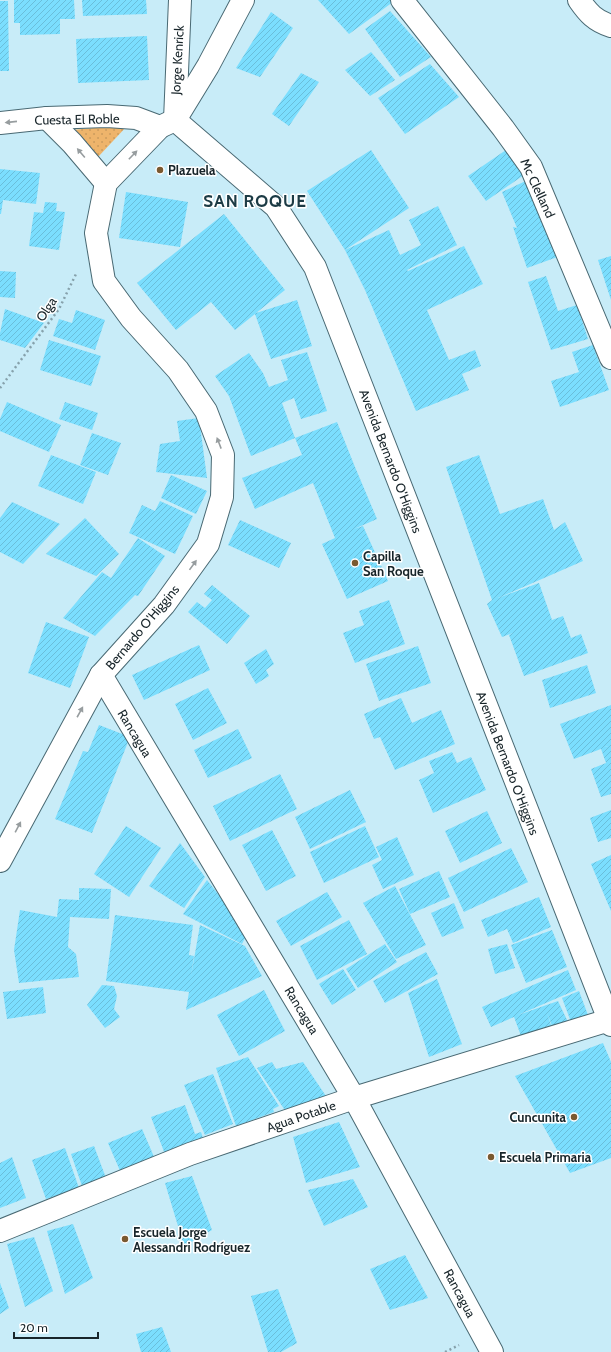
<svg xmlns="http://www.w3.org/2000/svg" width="611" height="1352" font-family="Cabin,sans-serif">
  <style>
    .grass { fill: url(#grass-dots) }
    .building { fill: url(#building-hatch) }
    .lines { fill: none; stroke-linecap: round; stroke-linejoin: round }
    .minor-casing { stroke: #496973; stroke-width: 24 }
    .secondary-casing { stroke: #496973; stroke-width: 24 }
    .path { stroke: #86a1ab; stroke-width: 2.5; stroke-dasharray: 2 3; stroke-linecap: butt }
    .minor { stroke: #fff; stroke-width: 22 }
    .secondary { stroke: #fff; stroke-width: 22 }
    .oneway { fill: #979d9f }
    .poi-dot { fill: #7a5930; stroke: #fff; stroke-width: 1.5 }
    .labels { text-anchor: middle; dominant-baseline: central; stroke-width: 3; stroke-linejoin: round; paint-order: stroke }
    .street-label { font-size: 13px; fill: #18252a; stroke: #fff }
    .poi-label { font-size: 13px; font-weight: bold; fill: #18252a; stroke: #fff; text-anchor: start }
    .district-label { font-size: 17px; font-weight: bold; letter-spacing: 1px; fill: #1c3b45; stroke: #fff }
  </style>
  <defs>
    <pattern id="grass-dots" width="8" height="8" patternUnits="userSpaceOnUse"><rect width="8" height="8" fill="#eeb46b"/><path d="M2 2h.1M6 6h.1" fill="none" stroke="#cb9b5d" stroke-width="1.8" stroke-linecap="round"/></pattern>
    <pattern id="building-hatch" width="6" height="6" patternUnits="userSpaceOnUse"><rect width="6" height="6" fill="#7bdefe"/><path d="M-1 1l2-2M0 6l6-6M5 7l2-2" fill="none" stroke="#6abeda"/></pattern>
  </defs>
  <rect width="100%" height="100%" fill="#c8ecf8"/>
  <path class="grass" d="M128 125 98 157 71 130Z"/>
  <g class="building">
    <path d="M14 0H74L75 19H60V34L20 35V23H14Z"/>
    <path d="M82 0H146L147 14 83 16Z"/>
    <path d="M318 0H391L393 2 349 34Z"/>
    <path d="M0 1H8L9 71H0Z"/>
    <path d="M390 11 431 57 400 77 365 29Z"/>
    <path d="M271 12 293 28 260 77 236 68Z"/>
    <path d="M147 36 149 80 78 83 76 39Z"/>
    <path d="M371 52 395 80 370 96 345 70Z"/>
    <path d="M430 64 459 97 405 134 378 98Z"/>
    <path d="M301 73 319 82 289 126 272 114Z"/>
    <path d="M371 150 409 208 345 250 389 230 400 255 421 245 409 220 438 206 457 245 407 270 408 271 464 246 483 284 427 310 449 360 475 350 481 366 462 374 469 390 416 411 365 290 345 250 307 191Z"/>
    <path d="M506 150 524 175 486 201 468 176Z"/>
    <path d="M0 169 40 173 36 204 3 200 1 214H0Z"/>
    <path d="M532 178 563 255 527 268 513 227 517 228 502 192Z"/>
    <path d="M126 192 188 202 180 247 119 238Z"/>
    <path d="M45 202 57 203 56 211 65 212 59 250 29 246 34 212 43 213Z"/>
    <path d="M224 214 285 290 256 313 297 300 312 346 271 359 255 314 235 330 211 302 176 330 137 283Z"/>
    <path d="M611 256V300L598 260Z"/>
    <path d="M0 271 16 272 15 298 0 297Z"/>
    <path d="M546 276 558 311 577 305 588 339 551 350 528 282Z"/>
    <path d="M5 309 44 323 25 348 0 340V333Z"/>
    <path d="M76 310 105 320 95 350 53 336 59 319 72 323Z"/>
    <path d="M49 340 101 356 91 386 40 370Z"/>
    <path d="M593 345 609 390 560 407 551 381 579 372 572 352Z"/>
    <path d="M307 352 327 411 301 419 294 398 282 403 295 438 251 456 229 396 215 376 249 353 263 373 269 387 288 380 281 360Z"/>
    <path d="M7 402 61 425 49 452 0 431V419Z"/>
    <path d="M65 402 98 413 92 430 59 419Z"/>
    <path d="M199 418 207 478 156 472 160 444 180 441 177 421Z"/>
    <path d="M337 422 355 467 377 519 354 529 363 526 388 581 347 599 322 544 335 538 313 483 255 509 242 478 302 455 295 438Z"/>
    <path d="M92 433 121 443 108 475 80 465Z"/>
    <path d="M51 455 96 472 83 504 38 486Z"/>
    <path d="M479 455 500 514 543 499 554 530 565 522 583 561 498 598 539 583 552 620 563 616 571 638 581 634 588 653 524 676 509 635 513 633 502 637 487 604 492 600 446 467Z"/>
    <path d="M171 475 207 491 196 514 161 498Z"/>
    <path d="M160 501 193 516 175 554 129 533 142 505 155 511Z"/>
    <path d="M12 502 60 524 23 564 0 552V518Z"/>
    <path d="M85 518 119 554 96 576 46 554Z"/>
    <path d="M240 520 291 543 279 568 228 545Z"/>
    <path d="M138 538 165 556 138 596 135 595 95 636 63 618 102 572 111 578Z"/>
    <path d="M212 585 250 616 227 644 188 612 197 602 205 608 212 600 204 594Z"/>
    <path d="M389 600 405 644 355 663 343 633 364 625 359 611Z"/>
    <path d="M46 622 89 637 70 688 28 673Z"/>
    <path d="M199 645 210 670 144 700 132 675Z"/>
    <path d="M418 646 431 683 379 701 366 664Z"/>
    <path d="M266 649 274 664 266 670 269 676 256 684 244 663Z"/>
    <path d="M587 665 596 693 550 708 542 680Z"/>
    <path d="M208 688 227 723 193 740 175 704Z"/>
    <path d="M401 698 412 723 441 710 455 744 395 770 380 737 374 739 364 714Z"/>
    <path d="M611 705V745L605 747 611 745V794L601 797 591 769 606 763 601 749 574 759 560 724Z"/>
    <path d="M99 725 130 737 92 833 55 819 83 751 88 752Z"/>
    <path d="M238 729 252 758 208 778 194 750Z"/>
    <path d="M452 752 457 763 471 757 486 790 433 813 419 780 434 773 429 761Z"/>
    <path d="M280 774 297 809 230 841 213 806Z"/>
    <path d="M350 790 366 822 310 849 295 817Z"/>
    <path d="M611 810V838L598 842 590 818Z"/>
    <path d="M487 811 502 843 460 863 445 831Z"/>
    <path d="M126 826 161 848 129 897 94 874Z"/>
    <path d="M365 826 379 857 324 883 310 852Z"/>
    <path d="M272 830 296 876 266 891 242 845Z"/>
    <path d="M397 837 414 875 383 889 372 865 382 860 376 847Z"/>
    <path d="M180 843 205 877 184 908 149 886Z"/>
    <path d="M511 848 528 882 464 912 448 878Z"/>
    <path d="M611 855V911L591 864Z"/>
    <path d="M439 871 450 897 410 914 399 889Z"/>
    <path d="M207 880 248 932 242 944 183 914Z"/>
    <path d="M395 886 426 945 396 959 363 903Z"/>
    <path d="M79 888 111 889 109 919 70 917 68 947 76 954 79 977 19 983 14 950 20 910 57 917 59 899 79 900Z"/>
    <path d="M327 892 342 917 291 946 276 921Z"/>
    <path d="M539 897 551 927 513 943 507 929 488 937 481 920Z"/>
    <path d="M454 903 464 928 442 937 431 913Z"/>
    <path d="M115 915 193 925 189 955 194 956 191 976 200 925 245 946 262 976 186 1010 189 992 106 981Z"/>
    <path d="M349 920 367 954 317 980 300 946Z"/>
    <path d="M552 930 567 967 526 983 511 945Z"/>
    <path d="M385 944 397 962 358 988 346 969Z"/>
    <path d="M507 944 515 968 495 974 488 949Z"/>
    <path d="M426 952 438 974 385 1003 373 981Z"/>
    <path d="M343 969 356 990 332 1005 319 984Z"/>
    <path d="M568 970 576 990 518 1015 558 1001 569 1024 554 1031 547 1013 554 1034 524 1044 514 1017 491 1027 482 1007Z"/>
    <path d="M437 979 462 1044 429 1057 408 993Z"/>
    <path d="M102 985 114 986 117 996 114 1009 120 1017 105 1028 87 1005Z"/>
    <path d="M43 987 46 1013 7 1019 3 992Z"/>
    <path d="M264 990 285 1031 239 1056 217 1015Z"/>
    <path d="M579 991 588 1015 571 1022 562 998Z"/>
    <path d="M603 1043 611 1062V1158L570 1173 515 1076Z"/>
    <path d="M248 1057 279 1106 273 1109 274 1112 236 1126 216 1068Z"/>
    <path d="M272 1062 276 1069 303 1062 328 1099 288 1115 257 1068Z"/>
    <path d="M213 1074 233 1124 205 1135 184 1085Z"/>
    <path d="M185 1105 195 1134 201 1132 204 1141 166 1157 151 1117Z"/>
    <path d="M339 1122 360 1167 306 1183 293 1137Z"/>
    <path d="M142 1129 155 1159 121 1173 108 1143Z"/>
    <path d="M94 1146 106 1178 82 1186 71 1154Z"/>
    <path d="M65 1148 79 1188 46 1199 32 1160Z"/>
    <path d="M12 1157 26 1198 0 1208V1163Z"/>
    <path d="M192 1176 212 1230 184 1246 165 1183Z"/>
    <path d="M353 1179 368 1207 324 1226 308 1190Z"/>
    <path d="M73 1224 93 1278 65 1294 47 1231Z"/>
    <path d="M34 1237 53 1291 25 1307 7 1244Z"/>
    <path d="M405 1255 428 1298 390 1310 370 1269Z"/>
    <path d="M0 1283 9 1308 0 1314Z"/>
    <path d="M278 1289 297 1343 281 1352H268L251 1296Z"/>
    <path d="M162 1327 171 1352H141L136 1334Z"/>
  </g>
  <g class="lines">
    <defs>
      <g id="minor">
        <path d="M402 0 503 128 531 167 611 358"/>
        <path d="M579 0C588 13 595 21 611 26"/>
        <path d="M175 120 208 66 243 0"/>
        <path d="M101 675 354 1098 492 1352"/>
        <path d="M0 1231 190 1154 354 1098 609 1020"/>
      </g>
      <g id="secondary">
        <path d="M47 118 72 143 106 183"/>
        <path d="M175 120 276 207 315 267 611 1025"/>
        <path d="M175 120 180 0"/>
        <path d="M0 123 47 118 107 116 136 118 160 127"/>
        <path d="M0 861 101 675 164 605 208 544 222 497 223 455 206 411 178 370 131 318 104 281 96 233 106 183 160 127 175 120"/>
      </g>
    </defs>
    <use href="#minor" class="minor-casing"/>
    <use href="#secondary" class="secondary-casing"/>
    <g class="path">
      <path d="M0 388 59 309 76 274"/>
      <path d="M445 1352 459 1345"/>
    </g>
    <use href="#minor" class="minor"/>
    <use href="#secondary" class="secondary"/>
  </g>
  <defs><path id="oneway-solid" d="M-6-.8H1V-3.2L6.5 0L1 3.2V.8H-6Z"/></defs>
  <g class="oneway">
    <use href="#oneway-solid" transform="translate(11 122) rotate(174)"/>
    <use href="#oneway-solid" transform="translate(81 153) rotate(-130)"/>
    <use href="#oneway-solid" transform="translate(133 155) rotate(-46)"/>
    <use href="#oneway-solid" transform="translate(219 443) rotate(-111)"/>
    <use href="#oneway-solid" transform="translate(193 565) rotate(-54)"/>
    <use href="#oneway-solid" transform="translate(80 712) rotate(-61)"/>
    <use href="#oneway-solid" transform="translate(18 827) rotate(-62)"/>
  </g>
  <g class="poi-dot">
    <circle cx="160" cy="170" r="4"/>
    <circle cx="355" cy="563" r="4"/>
    <circle cx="574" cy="1117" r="4"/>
    <circle cx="491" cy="1157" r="4"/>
    <circle cx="125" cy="1239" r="4"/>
  </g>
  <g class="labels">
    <g class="street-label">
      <text transform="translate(177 60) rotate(-87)">Jorge Kenrick</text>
      <text transform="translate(77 119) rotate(-1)">Cuesta El Roble</text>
      <text transform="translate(538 188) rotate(65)">Mc Clelland</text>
      <text transform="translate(46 309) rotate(-56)">Olga</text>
      <text transform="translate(391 461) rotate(69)">Avenida Bernardo O'Higgins</text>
      <text transform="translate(142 627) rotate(-50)">Bernardo O'Higgins</text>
      <text transform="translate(135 733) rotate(59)">Rancagua</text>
      <text transform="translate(508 763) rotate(69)">Avenida Bernardo O'Higgins</text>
      <text transform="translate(302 1010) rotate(59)">Rancagua</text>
      <text transform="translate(301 1116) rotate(-19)">Agua Potable</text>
      <text transform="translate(460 1293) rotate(62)">Rancagua</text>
    </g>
    <g class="poi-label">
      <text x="168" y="170">Plazuela</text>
      <text x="363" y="556">Capilla<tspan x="363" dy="15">San Roque</tspan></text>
      <text x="566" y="1117" text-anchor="end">Cuncunita</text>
      <text x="499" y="1157">Escuela Primaria</text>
      <text x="133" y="1232">Escuela Jorge<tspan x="133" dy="15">Alessandri Rodríguez</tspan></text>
    </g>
    <g class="district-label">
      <text x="255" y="201">SAN ROQUE</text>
    </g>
  </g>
  <path d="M14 1332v6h84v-6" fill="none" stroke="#18252a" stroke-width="2"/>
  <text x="20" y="1332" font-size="12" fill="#18252a" stroke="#ffffff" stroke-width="3" paint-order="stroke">20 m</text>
</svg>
